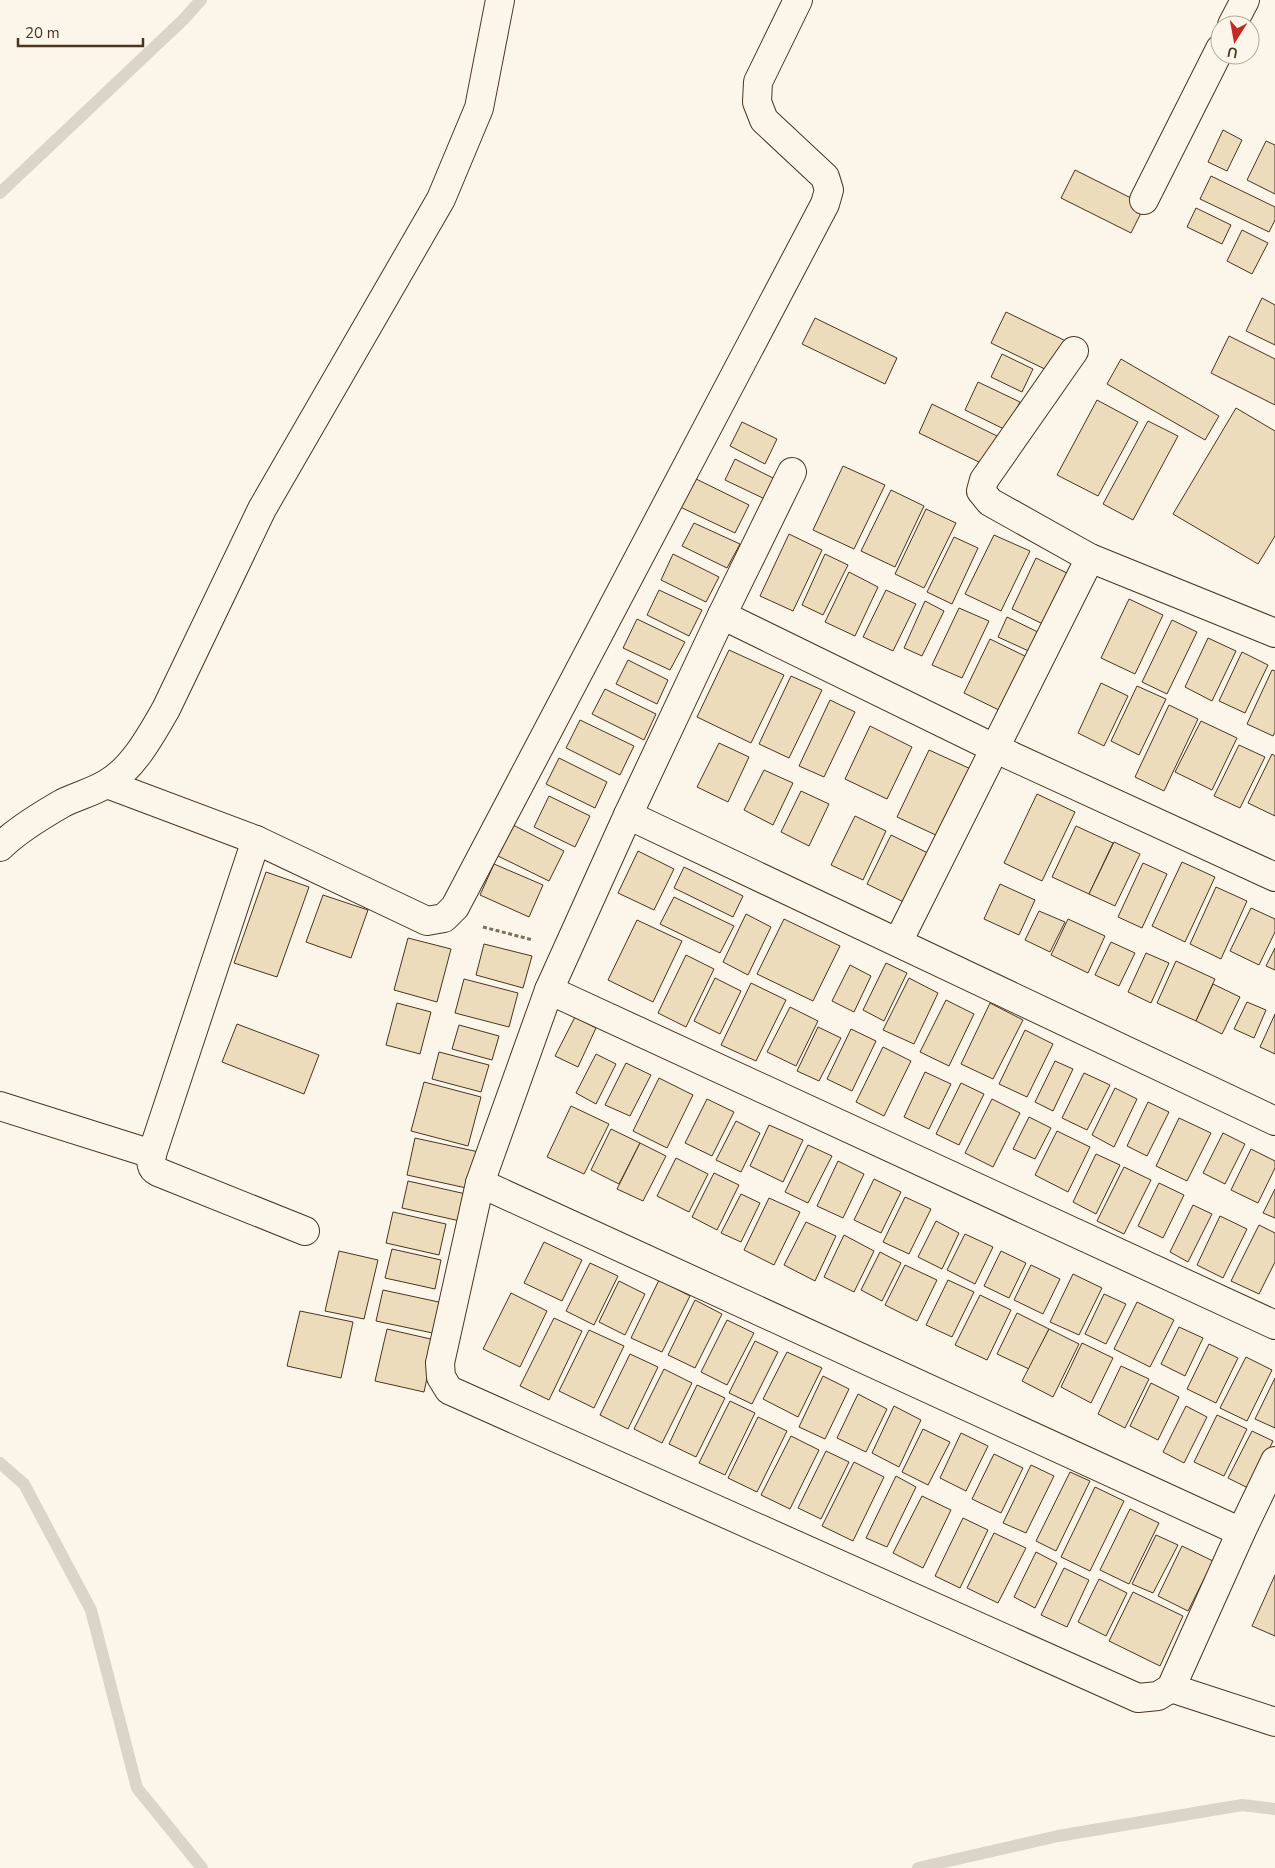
<svg xmlns="http://www.w3.org/2000/svg" width="1275" height="1868" font-family="'Nunito Sans',sans-serif">
  <style>
    .lines { fill: none; stroke-linecap: round; stroke-linejoin: round }
    .stream { stroke: #dcd4c6; stroke-width: 12 }
    .building { fill: #ecdcbc; stroke: #4a3520 }
    .minor-casing { stroke: #4a3520; stroke-width: 30 }
    .path { stroke: #7f6f5c; stroke-width: 3; stroke-dasharray: 4 2.5; stroke-linecap: butt }
    .minor { stroke: #fbf6e9; stroke-width: 28 }
  </style>
  <rect width="100%" height="100%" fill="#fbf6e9"/>
  <g class="lines">
    <g class="stream">
      <path d="M0 193 183 20 201 0"/>
      <path d="M0 1463 24 1484 91 1610 137 1788 202 1868"/>
      <path d="M918 1868 1058 1836 1242 1805 1275 1809"/>
    </g>
  </g>
  <g class="building">
    <path d="M1223 130 1242 140 1227 171 1208 162Z"/>
    <path d="M1266 141 1275 145V194L1247 180Z"/>
    <path d="M1075 170 1145 205 1131 233 1061 198Z"/>
    <path d="M1211 176 1275 207V220L1269 232 1200 199Z"/>
    <path d="M1196 208 1231 225 1222 244 1187 227Z"/>
    <path d="M1242 230 1268 243 1252 274 1227 261Z"/>
    <path d="M1262 298 1275 305V345L1246 331Z"/>
    <path d="M1006 312 1068 342 1053 373 991 343Z"/>
    <path d="M815 318 897 358 885 384 802 344Z"/>
    <path d="M1229 336 1275 359V405L1211 373Z"/>
    <path d="M1002 354 1033 369 1022 392 991 377Z"/>
    <path d="M1121 359 1219 416 1205 440 1107 384Z"/>
    <path d="M978 382 1020 402 1006 430 965 410Z"/>
    <path d="M1097 400 1138 422 1098 496 1057 475Z"/>
    <path d="M932 404 997 436 983 464 919 433Z"/>
    <path d="M1236 408 1275 431V536L1258 564 1173 514Z"/>
    <path d="M1148 421 1178 436 1133 520 1103 504Z"/>
    <path d="M742 422 777 439 765 464 730 446Z"/>
    <path d="M735 459 779 481 769 501 725 480Z"/>
    <path d="M843 466 885 485 854 549 813 530Z"/>
    <path d="M690 476 749 505 735 533 676 505Z"/>
    <path d="M891 490 924 506 895 567 861 551Z"/>
    <path d="M926 509 956 523 924 588 895 574Z"/>
    <path d="M694 523 740 544 727 568 682 546Z"/>
    <path d="M789 534 822 550 793 611 760 596Z"/>
    <path d="M994 535 1030 551 1001 611 965 594Z"/>
    <path d="M954 537 978 548 952 604 927 592Z"/>
    <path d="M673 554 719 577 706 602 661 580Z"/>
    <path d="M825 554 848 565 823 615 802 605Z"/>
    <path d="M1036 558 1069 574 1045 625 1012 609Z"/>
    <path d="M849 572 878 587 855 636 825 622Z"/>
    <path d="M659 590 702 610 689 636 647 615Z"/>
    <path d="M886 590 916 604 893 651 863 637Z"/>
    <path d="M1129 599 1163 615 1135 674 1101 658Z"/>
    <path d="M925 601 944 611 922 656 904 648Z"/>
    <path d="M959 608 989 621 962 678 932 665Z"/>
    <path d="M1007 617 1042 634 1033 653 998 637Z"/>
    <path d="M637 619 685 642 670 670 623 648Z"/>
    <path d="M1172 620 1197 632 1167 694 1142 682Z"/>
    <path d="M1208 638 1236 651 1212 701 1185 687Z"/>
    <path d="M990 639 1033 660 1007 714 964 693Z"/>
    <path d="M729 650 784 675 751 743 697 717Z"/>
    <path d="M1242 652 1268 665 1245 713 1219 701Z"/>
    <path d="M628 660 668 680 657 704 616 684Z"/>
    <path d="M1272 670 1275 671V732L1273 736 1247 724Z"/>
    <path d="M791 676 822 690 789 758 759 744Z"/>
    <path d="M1101 683 1128 696 1104 746 1078 733Z"/>
    <path d="M1137 686 1166 699 1139 755 1111 741Z"/>
    <path d="M605 689 656 714 644 740 592 714Z"/>
    <path d="M830 700 855 712 824 777 799 766Z"/>
    <path d="M1169 705 1198 719 1164 791 1135 777Z"/>
    <path d="M580 720 634 746 620 775 566 748Z"/>
    <path d="M1201 721 1237 738 1212 790 1175 772Z"/>
    <path d="M870 726 912 747 887 799 845 779Z"/>
    <path d="M719 743 749 757 728 802 697 787Z"/>
    <path d="M1239 745 1265 757 1240 808 1214 796Z"/>
    <path d="M929 750 973 770 940 837 897 817Z"/>
    <path d="M1272 754 1275 756V816L1248 803Z"/>
    <path d="M559 758 607 782 595 808 546 784Z"/>
    <path d="M764 770 793 783 773 825 744 810Z"/>
    <path d="M801 791 829 804 809 846 781 832Z"/>
    <path d="M1037 794 1075 812 1042 881 1004 863Z"/>
    <path d="M549 796 590 816 575 847 534 827Z"/>
    <path d="M855 816 886 831 863 880 831 865Z"/>
    <path d="M513 825 564 851 549 881 498 856Z"/>
    <path d="M1076 826 1113 843 1089 894 1052 877Z"/>
    <path d="M891 835 936 857 912 906 867 884Z"/>
    <path d="M1114 842 1140 854 1115 906 1089 894Z"/>
    <path d="M638 851 674 869 654 910 618 893Z"/>
    <path d="M1182 862 1215 877 1185 942 1152 926Z"/>
    <path d="M1143 863 1167 874 1142 928 1118 917Z"/>
    <path d="M494 864 543 885 529 917 480 895Z"/>
    <path d="M684 867 743 896 733 917 674 888Z"/>
    <path d="M266 872 309 887 277 977 234 963Z"/>
    <path d="M1000 884 1035 900 1019 935 984 919Z"/>
    <path d="M1216 887 1247 901 1221 959 1190 944Z"/>
    <path d="M323 895 368 910 351 958 306 942Z"/>
    <path d="M674 897 734 926 720 953 660 924Z"/>
    <path d="M1251 908 1275 919V932L1259 965 1230 951Z"/>
    <path d="M1039 911 1065 922 1050 952 1025 940Z"/>
    <path d="M746 914 771 927 748 975 723 962Z"/>
    <path d="M784 919 840 946 813 1001 757 974Z"/>
    <path d="M1068 919 1105 936 1088 973 1051 955Z"/>
    <path d="M637 920 682 941 653 1002 608 980Z"/>
    <path d="M408 938 451 949 437 1002 394 990Z"/>
    <path d="M1111 942 1135 953 1119 986 1095 975Z"/>
    <path d="M484 944 532 956 523 988 476 975Z"/>
    <path d="M1275 948V970L1266 966Z"/>
    <path d="M1146 953 1169 963 1151 1003 1128 992Z"/>
    <path d="M686 955 714 969 686 1027 658 1013Z"/>
    <path d="M1176 961 1215 979 1196 1021 1157 1003Z"/>
    <path d="M886 963 907 973 884 1021 863 1010Z"/>
    <path d="M850 965 871 976 854 1012 832 1001Z"/>
    <path d="M715 978 741 991 720 1034 694 1021Z"/>
    <path d="M909 978 938 993 914 1044 883 1030Z"/>
    <path d="M464 979 518 993 509 1027 455 1013Z"/>
    <path d="M751 983 786 1000 756 1061 721 1045Z"/>
    <path d="M1213 984 1240 997 1222 1034 1196 1021Z"/>
    <path d="M946 1000 974 1014 949 1066 920 1052Z"/>
    <path d="M1247 1002 1266 1010 1254 1038 1234 1029Z"/>
    <path d="M397 1003 431 1012 420 1054 386 1045Z"/>
    <path d="M990 1003 1023 1020 993 1079 961 1064Z"/>
    <path d="M790 1007 818 1021 796 1066 767 1052Z"/>
    <path d="M1275 1014V1054L1260 1047Z"/>
    <path d="M575 1017 596 1028 578 1067 555 1056Z"/>
    <path d="M237 1024 319 1055 304 1094 222 1062Z"/>
    <path d="M459 1025 499 1036 492 1060 452 1049Z"/>
    <path d="M818 1027 841 1038 819 1081 797 1071Z"/>
    <path d="M851 1029 876 1041 852 1091 827 1079Z"/>
    <path d="M1025 1030 1053 1044 1027 1097 999 1084Z"/>
    <path d="M883 1047 911 1061 884 1116 856 1102Z"/>
    <path d="M439 1052 489 1065 481 1092 432 1079Z"/>
    <path d="M596 1054 616 1064 596 1104 576 1093Z"/>
    <path d="M1055 1061 1073 1069 1053 1111 1035 1102Z"/>
    <path d="M626 1063 651 1075 630 1116 605 1105Z"/>
    <path d="M925 1072 951 1084 929 1129 904 1117Z"/>
    <path d="M1084 1073 1110 1085 1087 1130 1062 1118Z"/>
    <path d="M659 1078 693 1095 667 1148 633 1131Z"/>
    <path d="M424 1082 481 1097 468 1146 411 1131Z"/>
    <path d="M961 1083 984 1094 959 1145 936 1134Z"/>
    <path d="M1115 1088 1137 1099 1114 1147 1092 1135Z"/>
    <path d="M707 1099 734 1112 712 1156 685 1143Z"/>
    <path d="M992 1099 1020 1113 993 1167 965 1153Z"/>
    <path d="M1148 1102 1169 1112 1147 1156 1127 1146Z"/>
    <path d="M571 1106 609 1124 584 1174 547 1157Z"/>
    <path d="M1029 1117 1051 1128 1035 1159 1013 1149Z"/>
    <path d="M1179 1118 1211 1133 1187 1181 1156 1166Z"/>
    <path d="M736 1121 760 1133 741 1172 716 1160Z"/>
    <path d="M769 1125 803 1140 783 1182 750 1166Z"/>
    <path d="M611 1129 640 1143 619 1184 591 1170Z"/>
    <path d="M1057 1131 1090 1147 1068 1192 1035 1175Z"/>
    <path d="M1223 1133 1245 1144 1225 1184 1203 1173Z"/>
    <path d="M415 1138 479 1152 471 1189 407 1175Z"/>
    <path d="M640 1143 666 1156 643 1201 617 1189Z"/>
    <path d="M808 1145 832 1156 808 1203 785 1192Z"/>
    <path d="M1251 1149 1275 1161V1168L1258 1203 1231 1190Z"/>
    <path d="M1096 1154 1120 1165 1096 1214 1073 1202Z"/>
    <path d="M676 1158 708 1174 689 1212 657 1196Z"/>
    <path d="M838 1161 864 1174 843 1218 817 1206Z"/>
    <path d="M1124 1167 1151 1180 1124 1234 1097 1221Z"/>
    <path d="M714 1173 739 1185 717 1230 692 1217Z"/>
    <path d="M874 1179 901 1192 881 1233 854 1220Z"/>
    <path d="M408 1181 466 1194 460 1221 402 1208Z"/>
    <path d="M1159 1183 1184 1195 1163 1238 1138 1226Z"/>
    <path d="M1275 1189V1218L1263 1213Z"/>
    <path d="M741 1194 760 1203 741 1242 721 1233Z"/>
    <path d="M905 1197 931 1209 909 1254 883 1242Z"/>
    <path d="M769 1198 800 1212 774 1265 744 1250Z"/>
    <path d="M1193 1205 1212 1214 1188 1262 1170 1252Z"/>
    <path d="M393 1212 446 1224 439 1255 386 1243Z"/>
    <path d="M1220 1216 1247 1229 1223 1278 1197 1265Z"/>
    <path d="M936 1221 959 1233 942 1269 918 1257Z"/>
    <path d="M806 1222 836 1236 815 1281 784 1265Z"/>
    <path d="M1259 1225 1275 1233V1262L1259 1294 1231 1281Z"/>
    <path d="M965 1234 993 1247 975 1284 947 1270Z"/>
    <path d="M844 1235 874 1251 854 1292 824 1277Z"/>
    <path d="M544 1242 582 1260 562 1301 524 1283Z"/>
    <path d="M392 1249 441 1260 435 1289 385 1278Z"/>
    <path d="M339 1251 378 1260 364 1319 325 1311Z"/>
    <path d="M1001 1251 1026 1263 1009 1298 984 1286Z"/>
    <path d="M880 1252 901 1263 882 1301 861 1290Z"/>
    <path d="M590 1263 618 1276 594 1325 566 1311Z"/>
    <path d="M905 1265 937 1280 917 1321 885 1305Z"/>
    <path d="M1031 1265 1060 1279 1043 1314 1014 1300Z"/>
    <path d="M1073 1274 1102 1288 1079 1335 1050 1322Z"/>
    <path d="M659 1280 690 1296 662 1352 631 1338Z"/>
    <path d="M948 1280 974 1292 952 1337 926 1325Z"/>
    <path d="M619 1281 645 1294 625 1335 599 1322Z"/>
    <path d="M383 1290 448 1304 442 1335 376 1321Z"/>
    <path d="M511 1293 547 1311 520 1367 483 1349Z"/>
    <path d="M1104 1294 1126 1304 1106 1344 1085 1334Z"/>
    <path d="M980 1295 1011 1310 987 1360 955 1345Z"/>
    <path d="M695 1300 722 1314 695 1368 668 1355Z"/>
    <path d="M1137 1302 1174 1320 1150 1367 1114 1349Z"/>
    <path d="M300 1311 353 1322 341 1378 287 1366Z"/>
    <path d="M1017 1313 1049 1329 1029 1369 997 1354Z"/>
    <path d="M554 1318 582 1331 549 1400 520 1386Z"/>
    <path d="M727 1320 754 1333 727 1385 701 1372Z"/>
    <path d="M1179 1327 1203 1338 1185 1376 1161 1364Z"/>
    <path d="M387 1329 435 1340 424 1392 375 1381Z"/>
    <path d="M1049 1329 1079 1344 1053 1397 1022 1381Z"/>
    <path d="M589 1330 624 1346 594 1408 559 1391Z"/>
    <path d="M755 1341 778 1352 752 1404 729 1393Z"/>
    <path d="M1082 1343 1113 1358 1091 1403 1061 1387Z"/>
    <path d="M1209 1344 1238 1358 1216 1403 1187 1389Z"/>
    <path d="M787 1352 822 1368 798 1417 763 1399Z"/>
    <path d="M630 1354 658 1367 628 1429 600 1415Z"/>
    <path d="M1246 1357 1272 1370 1247 1421 1220 1408Z"/>
    <path d="M1121 1366 1149 1379 1125 1428 1098 1414Z"/>
    <path d="M664 1369 692 1383 662 1443 634 1429Z"/>
    <path d="M823 1376 849 1389 825 1439 799 1427Z"/>
    <path d="M1275 1378V1428L1255 1419Z"/>
    <path d="M1151 1383 1179 1397 1158 1440 1130 1426Z"/>
    <path d="M697 1385 725 1398 696 1457 669 1444Z"/>
    <path d="M858 1394 887 1409 866 1452 837 1438Z"/>
    <path d="M730 1401 755 1413 725 1475 699 1463Z"/>
    <path d="M894 1406 921 1420 899 1467 872 1453Z"/>
    <path d="M1186 1406 1207 1417 1184 1463 1163 1452Z"/>
    <path d="M1217 1415 1247 1429 1224 1476 1194 1462Z"/>
    <path d="M758 1417 787 1431 757 1492 728 1478Z"/>
    <path d="M923 1429 950 1442 928 1485 902 1472Z"/>
    <path d="M1252 1431 1273 1441 1250 1489 1228 1478Z"/>
    <path d="M961 1433 988 1446 966 1491 940 1478Z"/>
    <path d="M791 1436 819 1450 790 1509 761 1495Z"/>
    <path d="M826 1451 849 1462 821 1519 798 1508Z"/>
    <path d="M994 1454 1023 1468 1001 1513 972 1499Z"/>
    <path d="M854 1462 884 1477 853 1541 822 1526Z"/>
    <path d="M1031 1465 1054 1476 1026 1533 1003 1523Z"/>
    <path d="M1070 1472 1090 1481 1056 1551 1036 1541Z"/>
    <path d="M896 1476 916 1487 887 1547 866 1538Z"/>
    <path d="M1095 1487 1124 1501 1090 1571 1061 1557Z"/>
    <path d="M922 1496 951 1510 923 1568 893 1553Z"/>
    <path d="M1130 1509 1159 1523 1129 1584 1100 1570Z"/>
    <path d="M963 1518 988 1530 960 1588 935 1576Z"/>
    <path d="M994 1533 1026 1548 998 1603 967 1588Z"/>
    <path d="M1156 1535 1178 1545 1153 1593 1132 1584Z"/>
    <path d="M1182 1546 1213 1561 1188 1611 1158 1596Z"/>
    <path d="M1036 1552 1057 1563 1035 1608 1014 1597Z"/>
    <path d="M1064 1568 1089 1580 1067 1627 1041 1615Z"/>
    <path d="M1275 1575V1636L1252 1626Z"/>
    <path d="M1099 1579 1127 1593 1106 1636 1078 1622Z"/>
    <path d="M1133 1592 1183 1616 1160 1666 1109 1641Z"/>
  </g>
  <g class="lines">
    <defs>
      <g id="minor">
        <path d="M1232 25 1245 0"/>
        <path d="M1144 200 1220 49"/>
        <path d="M1074 351 984 480 981 491 990 502 1090 558 1275 633"/>
        <path d="M792 472 722 615 628 815 549 990 480 1183 440 1363 441 1377 449 1390 1138 1698 1158 1696 1171 1688 1241 1532 1275 1461"/>
        <path d="M722 615 994 748 1275 877"/>
        <path d="M107 784 256 840 427 921 444 918 455 907 825 204 829 190 825 177 764 120 757 102 758 82 798 0"/>
        <path d="M628 815 1275 1121"/>
        <path d="M256 840 152 1154C151 1162 150 1168 158 1172L305 1231"/>
        <path d="M0 847C17 830 42 815 63 803 77 796 93 792 106 784 133 769 151 735 166 709L262 509 441 199 479 108 500 0"/>
        <path d="M898 942 1090 558"/>
        <path d="M549 990 1275 1325"/>
        <path d="M0 1106 152 1154"/>
        <path d="M480 1183 1241 1532"/>
        <path d="M1171 1688 1275 1722"/>
      </g>
    </defs>
    <use href="#minor" class="minor-casing"/>
    <path class="path" d="M483 927 533 940"/>
    <use href="#minor" class="minor"/>
  </g>
  <g transform="translate(1235 40) rotate(191)"><circle r="24" fill="#fbf6e9" stroke="#b4a999"/>
  <path d="M0-4L9 19L0 12L-9 19Z" fill="#c62828"/>
  <text y="-8" font-size="14" font-weight="bold" text-anchor="middle" fill="#4a3520">U</text>
  </g>
  <path d="M18 38v8h125v-8" fill="none" stroke="#4a3520" stroke-width="2.5"/>
  <text x="25" y="38" font-size="15" fill="#4a3520" stroke="#fbf6e9" stroke-width="4" paint-order="stroke">20 m</text>
</svg>
